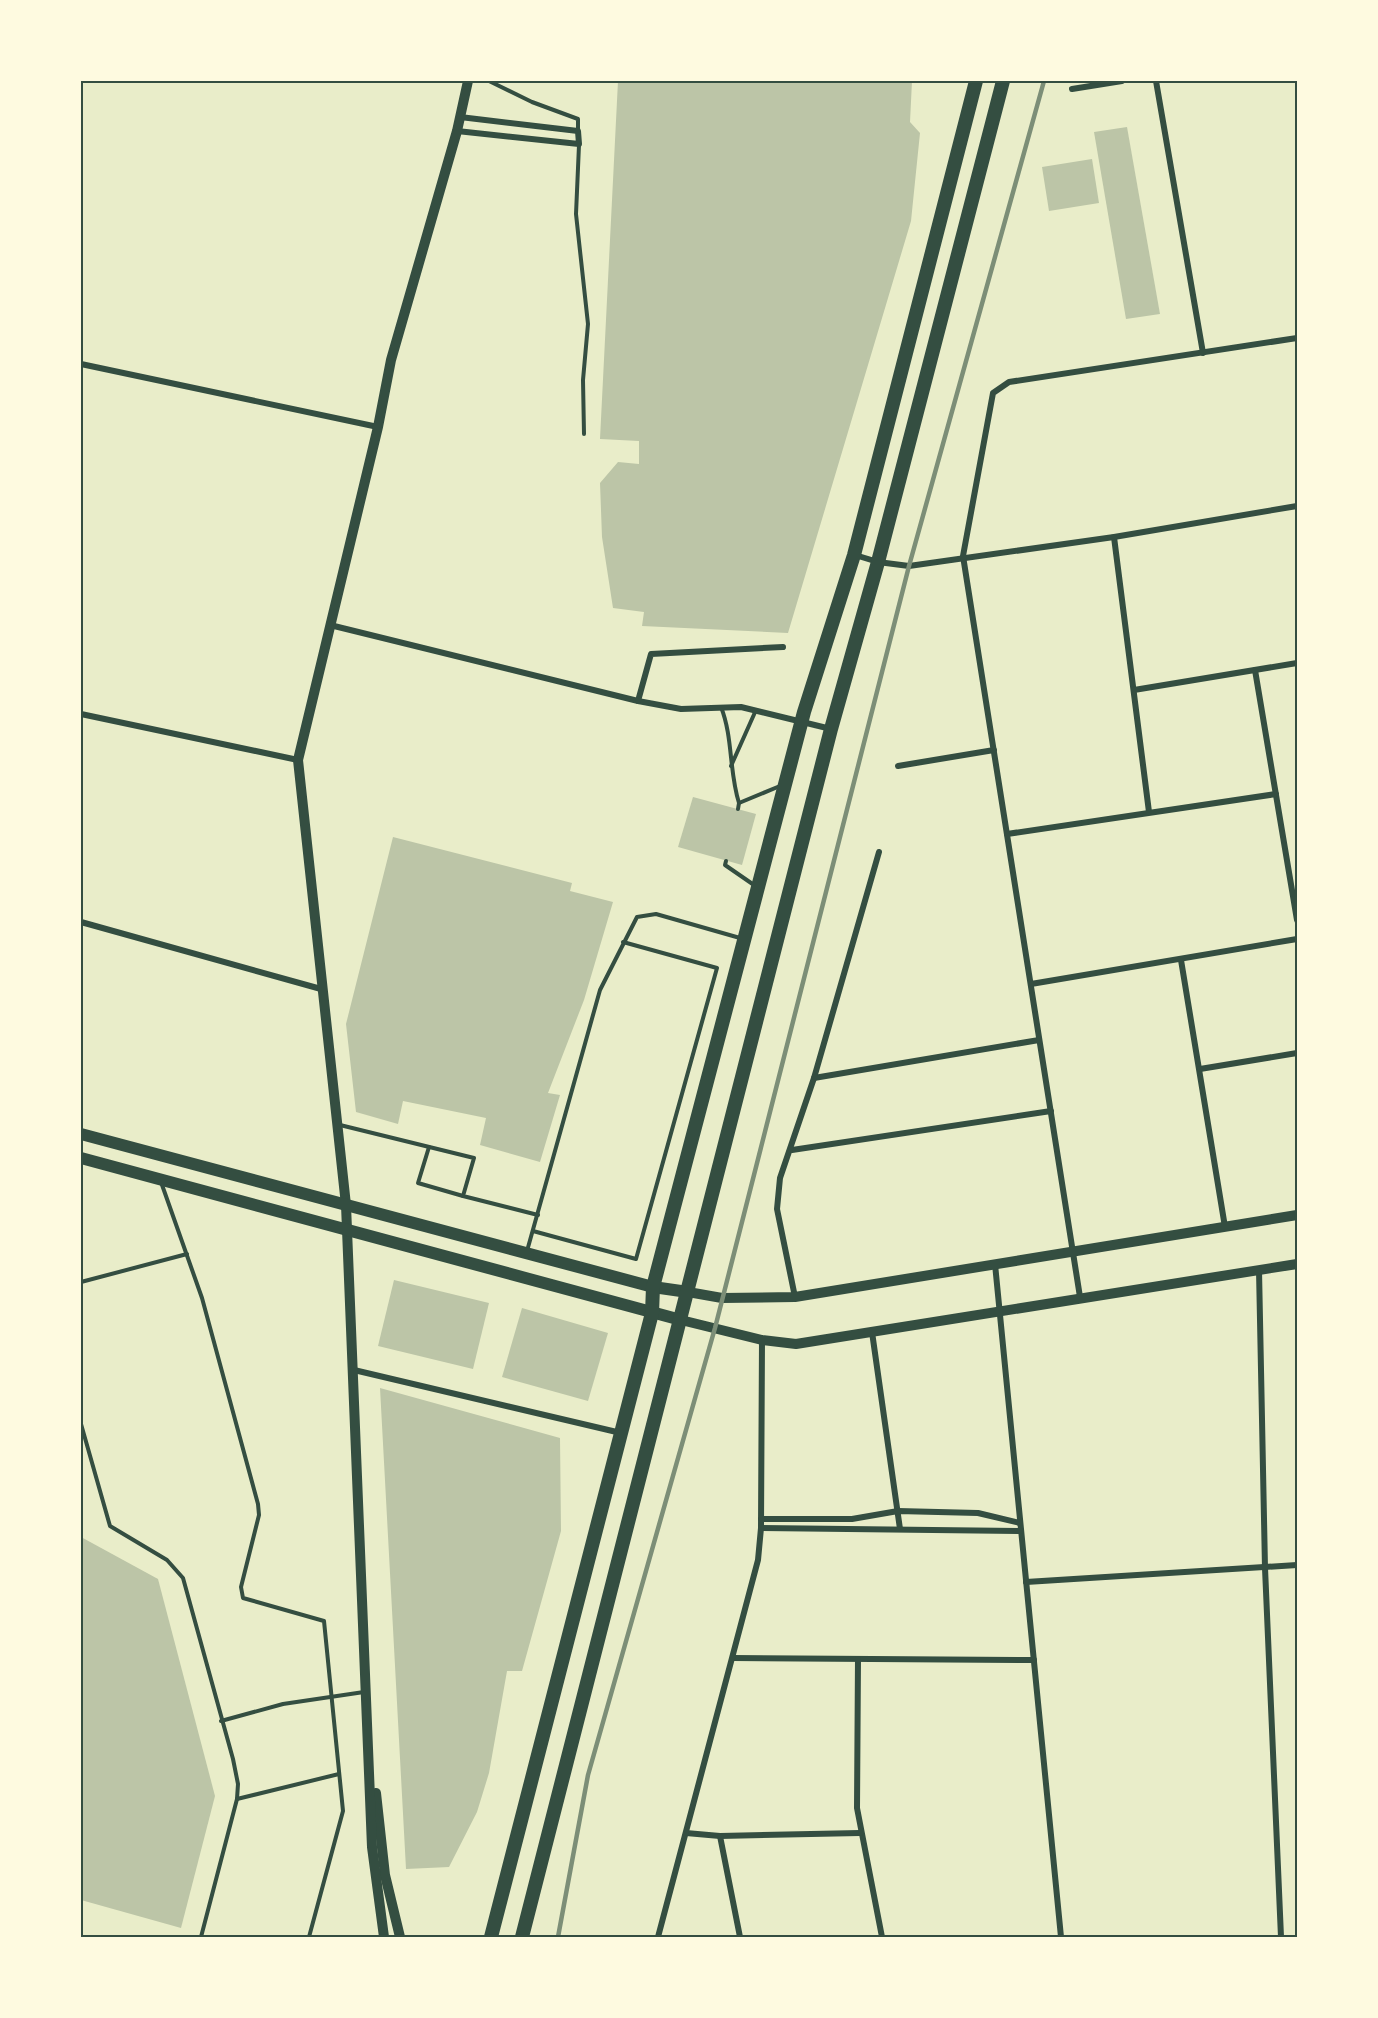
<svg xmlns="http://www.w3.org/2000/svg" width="1378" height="2018" font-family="Rubik,sans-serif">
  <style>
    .building { fill: #bcc5a7 }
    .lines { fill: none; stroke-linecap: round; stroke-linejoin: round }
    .service { stroke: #344e41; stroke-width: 4 }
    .minor { stroke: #344e41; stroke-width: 6 }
    .tertiary { stroke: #344e41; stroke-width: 10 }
    .secondary { stroke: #344e41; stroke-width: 12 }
    .primary { stroke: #344e41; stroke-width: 14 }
    .rail { stroke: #7c8e77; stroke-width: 4.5 }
    .neatline { fill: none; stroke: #344e41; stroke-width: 2 }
  </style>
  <rect width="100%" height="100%" fill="#e9edc9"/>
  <g class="building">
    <path d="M618 81H912L910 122 920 133 911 221 788 633 642 626 644 612 613 608 602 537 600 483 618 462 639 464V441L600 439Z"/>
    <path d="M1127 127 1160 314 1126 319 1094 132Z"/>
    <path d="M1092 159 1099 203 1049 211 1042 167Z"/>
    <path d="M693 797 756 814 742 865 678 847Z"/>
    <path d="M393 837 572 883 570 891 613 902 584 1000 548 1093 560 1095 540 1162 480 1145 486 1118 403 1101 398 1124 356 1112 346 1024Z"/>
    <path d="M394 1280 489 1303 473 1369 378 1346Z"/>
    <path d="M522 1308 608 1333 588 1401 502 1377Z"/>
    <path d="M380 1388 560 1438 561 1531 522 1671H507L489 1773 477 1812 449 1867 406 1869Z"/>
    <path d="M81 1537 158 1579 215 1796 181 1928 81 1900Z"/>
  </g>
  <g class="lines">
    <g class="service">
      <path d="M489 81 532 102 578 119V131"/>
      <path d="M579 145 576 214 588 324 583 380 584 434"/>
      <path d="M721 707C733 737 729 772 739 803"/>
      <path d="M731 766 756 710"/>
      <path d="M738 809 739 803 780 786"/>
      <path d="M726 861 725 865 754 885"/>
      <path d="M340 1125 474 1158 463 1196 538 1215"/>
      <path d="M429 1147 418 1183 463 1196"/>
      <path d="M161 1182 202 1298 258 1504 259 1515 241 1587 243 1598 324 1621 343 1811 309 1937"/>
      <path d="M533 1231 636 1259 717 968 623 942"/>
      <path d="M527 1251 600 990 637 917 656 914 740 938"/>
      <path d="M81 1282 187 1254"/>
      <path d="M81 1424 110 1526 167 1560 183 1578 233 1759 238 1784 237 1799 201 1937"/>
      <path d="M221 1721 283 1704 364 1692"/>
      <path d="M237 1799 339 1774"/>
    </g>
    <g class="minor">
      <path d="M1156 81 1203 353"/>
      <path d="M1072 89 1122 81"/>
      <path d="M457 131 579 144 578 131 460 117"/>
      <path d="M81 364 378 427"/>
      <path d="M1114 537 1149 812"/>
      <path d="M855 555 878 562 909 566 1114 537 1297 506"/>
      <path d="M330 625 638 701 681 709 741 707 831 729"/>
      <path d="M1255 670 1297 920"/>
      <path d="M1134 690 1297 663"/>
      <path d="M638 701 651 654 783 647"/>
      <path d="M81 714 298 760"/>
      <path d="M898 766 994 750"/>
      <path d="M1007 834 1276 794"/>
      <path d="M81 922 321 989"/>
      <path d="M1181 960 1225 1227"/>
      <path d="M1031 984 1297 939"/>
      <path d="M1200 1069 1297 1053"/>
      <path d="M814 1078 1039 1040"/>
      <path d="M792 1150 1051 1111"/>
      <path d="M995 1264 1061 1937"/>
      <path d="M1259 1270 1265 1568 1281 1937"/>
      <path d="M795 1297 777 1209 780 1178 814 1078 879 852"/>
      <path d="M1080 1297 963 556 993 393 1009 382 1297 338"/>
      <path d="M872 1332 900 1529"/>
      <path d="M354 1370 621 1433"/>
      <path d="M761 1519H852L898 1511 978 1513 1020 1523"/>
      <path d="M761 1528 1021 1531"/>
      <path d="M1026 1582 1297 1565"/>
      <path d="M733 1658 1034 1660"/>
      <path d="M858 1659 857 1808 882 1937"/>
      <path d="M686 1833 720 1836 860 1833"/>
      <path d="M720 1836 740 1937"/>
      <path d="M658 1937 758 1560 761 1528 762 1340"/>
    </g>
    <g class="tertiary">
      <path d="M688 1292 722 1298 795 1297 1297 1215"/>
      <path d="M681 1320 762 1340 796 1344 1297 1264"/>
      <path d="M376 1793 385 1875 400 1937"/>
      <path d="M384 1937 372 1847 346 1205 298 760 378 427 391 360 457 131 468 81"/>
    </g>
    <g class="secondary">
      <path d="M81 1134 653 1287 688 1292"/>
      <path d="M81 1158 681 1320"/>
    </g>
    <g class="primary">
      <path d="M491 1937 652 1313 653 1287 804 712 854 555 976 81"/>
      <path d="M522 1937 831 729 878 562 1003 81"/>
    </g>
    <path class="rail" d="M558 1937 588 1775 715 1328 909 566 1044 81"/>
  </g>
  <rect width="1378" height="2018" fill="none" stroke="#fefae0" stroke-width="165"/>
  <rect x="82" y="82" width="1214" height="1854" class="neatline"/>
</svg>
